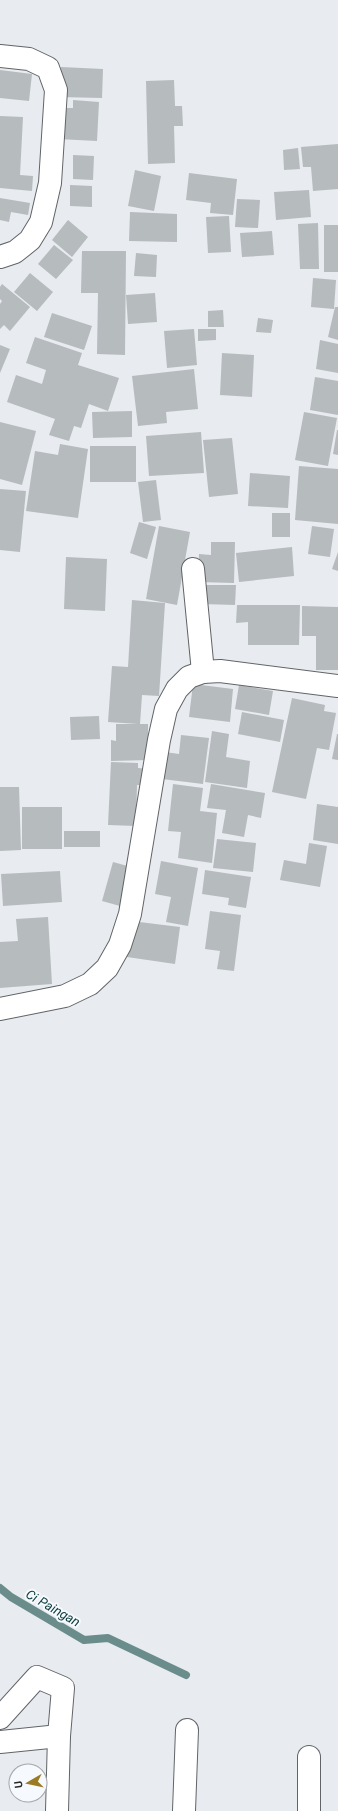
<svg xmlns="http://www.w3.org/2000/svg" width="338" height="1811" font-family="Roboto,sans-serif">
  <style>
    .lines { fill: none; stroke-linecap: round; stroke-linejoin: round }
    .stream { stroke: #6a8d8b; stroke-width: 8 }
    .building { fill: #b6bbbd }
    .street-casing { stroke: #616467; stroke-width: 24 }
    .street { stroke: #fff; stroke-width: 22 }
    .labels { text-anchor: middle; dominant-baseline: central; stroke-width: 4; stroke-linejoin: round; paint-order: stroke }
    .water-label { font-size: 13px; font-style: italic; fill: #093a38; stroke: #f6f9fd }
  </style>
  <rect width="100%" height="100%" fill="#e8ebf0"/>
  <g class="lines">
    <path class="stream" d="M0 1588 11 1597 84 1640 108 1638 186 1675"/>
  </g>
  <g class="building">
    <path d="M61 67 103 69 102 98 60 97Z"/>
    <path d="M0 70 32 74 29 101 0 98Z"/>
    <path d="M174 80 175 106H182L183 126H174L175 163 148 164 146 81Z"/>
    <path d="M73 100 99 102 97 141 58 139 59 108H73Z"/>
    <path d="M0 116 23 117 20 175 33 176 32 191 0 188Z"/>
    <path d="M338 144V189L313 191 311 167H303L301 147Z"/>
    <path d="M298 148 300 169 284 170 283 150Z"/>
    <path d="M73 155 94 156 93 180 73 179Z"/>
    <path d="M135 170 161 176 154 211 128 206Z"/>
    <path d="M189 173 237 179 233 215 210 213 211 203 186 200Z"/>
    <path d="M70 185 92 186V207L70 206Z"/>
    <path d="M309 190 311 217 276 220 274 192Z"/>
    <path d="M0 198 30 203 28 215 11 212 9 222 0 220Z"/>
    <path d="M237 199 260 200 258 228 235 227Z"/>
    <path d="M130 212 177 214V242L129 241Z"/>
    <path d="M229 216 231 252 208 253 206 217Z"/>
    <path d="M68 220 88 237 72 257 52 240Z"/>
    <path d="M318 223 319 269H300L298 224Z"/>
    <rect x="324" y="225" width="14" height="47"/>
    <path d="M272 231 274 255 242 257 240 233Z"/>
    <path d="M54 245 73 260 56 279 38 264Z"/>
    <path d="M82 251H126L125 355 97 354 98 293H81Z"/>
    <path d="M136 253 157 255 156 277 134 276Z"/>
    <path d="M30 273 53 292 37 311 14 292Z"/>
    <path d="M313 278 336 280 334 309 311 307Z"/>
    <path d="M2 284 30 307 10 331 4 325 0 329V304L2 301 0 299V287Z"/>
    <path d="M155 293 157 322 128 324 126 295Z"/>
    <path d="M335 307H338V340L328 337Z"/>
    <path d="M223 310 224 327H208V311Z"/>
    <path d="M52 313 92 326 84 350 44 337Z"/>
    <path d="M258 318 273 320 271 333 256 332Z"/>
    <path d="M194 329 197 365 167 368 164 331Z"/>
    <path d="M198 329H216V340L198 341Z"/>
    <path d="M35 337 82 353 78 365 119 378 108 411 89 404 81 428 74 426 69 441 49 435 55 419 7 402 16 375 42 384 46 370 26 363Z"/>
    <path d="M320 340 338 344V373L316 369Z"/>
    <path d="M0 345 10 349 0 373Z"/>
    <path d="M222 353 254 355 252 397 220 395Z"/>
    <path d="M194 369 198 409 166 412 167 423 138 426 132 376Z"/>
    <path d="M315 377 338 381V415L310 410Z"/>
    <path d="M132 411V437L93 438 92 412Z"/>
    <path d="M304 412 337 418 328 466 295 460Z"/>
    <path d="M0 422 36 431 22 485 0 479Z"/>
    <path d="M337 430H338V455L333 454Z"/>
    <path d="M201 432 204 473 149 476 146 436Z"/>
    <path d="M232 438 238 494 209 497 203 440Z"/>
    <path d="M60 444 88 449 78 518 26 511 35 451 58 455Z"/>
    <rect x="90" y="446" width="46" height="36"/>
    <path d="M299 466 338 469V524L295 520Z"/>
    <path d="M250 473 290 476 288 508 248 506Z"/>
    <path d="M156 480 161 520 143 522 138 482Z"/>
    <path d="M0 489 26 491 20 552 0 550Z"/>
    <rect x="272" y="513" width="18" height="24"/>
    <path d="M139 522 156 527 147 559 130 553Z"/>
    <path d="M159 526 190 532 177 605 146 599Z"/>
    <path d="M312 526 334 529 330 557 308 554Z"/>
    <path d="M211 542H235L234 583 198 582 199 554 211 555Z"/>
    <path d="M292 547 294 576 239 582 236 553Z"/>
    <path d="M338 552V571L332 569Z"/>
    <path d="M66 557 107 559 105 611 64 609Z"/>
    <path d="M204 585H236L235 605 203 604Z"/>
    <path d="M132 600 165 603 159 696 142 695 140 724H148V760L111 761V740L116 741V724H138L108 722 112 666 128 667Z"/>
    <path d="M237 605H300L299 645H248V622L236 623Z"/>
    <path d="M302 606 338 607V670H316V636H302Z"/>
    <path d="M193 684 233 689 230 722 189 717Z"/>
    <path d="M239 685 273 691 269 715 235 709Z"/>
    <path d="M292 698 325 705 324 711 336 713 329 750 317 748 306 799 272 792Z"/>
    <path d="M242 712 284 720 280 742 238 734Z"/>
    <path d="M99 716 100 739 71 740 70 717Z"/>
    <path d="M212 731 229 734 226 757 250 761 247 788 205 782Z"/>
    <path d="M337 734H338V760L332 759Z"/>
    <path d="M181 735 209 738 203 784 162 779 165 752 179 754Z"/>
    <path d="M111 762 138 763V768L149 769V785H137L136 826 108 825Z"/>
    <path d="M173 784 203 788 200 811 217 813 212 863 178 858 181 832 168 831Z"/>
    <path d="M211 784 265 793 261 818 248 815 244 837 222 833 226 810 207 808Z"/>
    <path d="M0 787H19L21 850 0 851Z"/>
    <path d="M317 804 338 807V844L313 840Z"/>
    <rect x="22" y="807" width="40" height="42"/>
    <rect x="64" y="831" width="36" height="16"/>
    <path d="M217 839 256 843 253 872 213 868Z"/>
    <path d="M309 843 327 846 320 887 280 880 284 860 306 864Z"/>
    <path d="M161 861 198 868 188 926 166 922 171 897 155 894Z"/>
    <path d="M113 862 131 867 120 906 102 901Z"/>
    <path d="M205 870 251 877 246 908 228 905 229 898 202 894Z"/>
    <path d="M60 871 62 902 3 906 1 874Z"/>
    <path d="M210 911 241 915 234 971 217 969 220 951 205 949Z"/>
    <path d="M48 917 52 984 0 988V942L18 941 16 919Z"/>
    <path d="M131 921 180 927 175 964 127 957Z"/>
  </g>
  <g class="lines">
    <defs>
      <g id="street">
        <path d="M0 56 29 59 48 68 56 90 50 183 41 222 30 240 15 252 0 257"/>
        <path d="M193 569 203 672"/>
        <path d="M0 1009 65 996 90 984 107 968 120 945 130 914 159 740 166 709 177 689 189 677 203 672 220 671 338 686"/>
        <path d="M0 1718 37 1677 63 1688 59 1736 57 1811"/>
        <path d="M0 1742 59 1736"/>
        <path d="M184 1811 187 1730"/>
        <path d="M309 1811V1757"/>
      </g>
    </defs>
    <use href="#street" class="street-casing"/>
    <use href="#street" class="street"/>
  </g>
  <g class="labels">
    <g class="water-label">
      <text transform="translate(53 1608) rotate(30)">Ci Paingan</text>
    </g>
  </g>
  <g transform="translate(28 1783) rotate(261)"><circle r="19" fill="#f6f9fd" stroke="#a4a6a9"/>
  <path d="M0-3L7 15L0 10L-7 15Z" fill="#9a7b24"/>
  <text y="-6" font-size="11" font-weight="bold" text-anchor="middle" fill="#292a2b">U</text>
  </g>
</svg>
